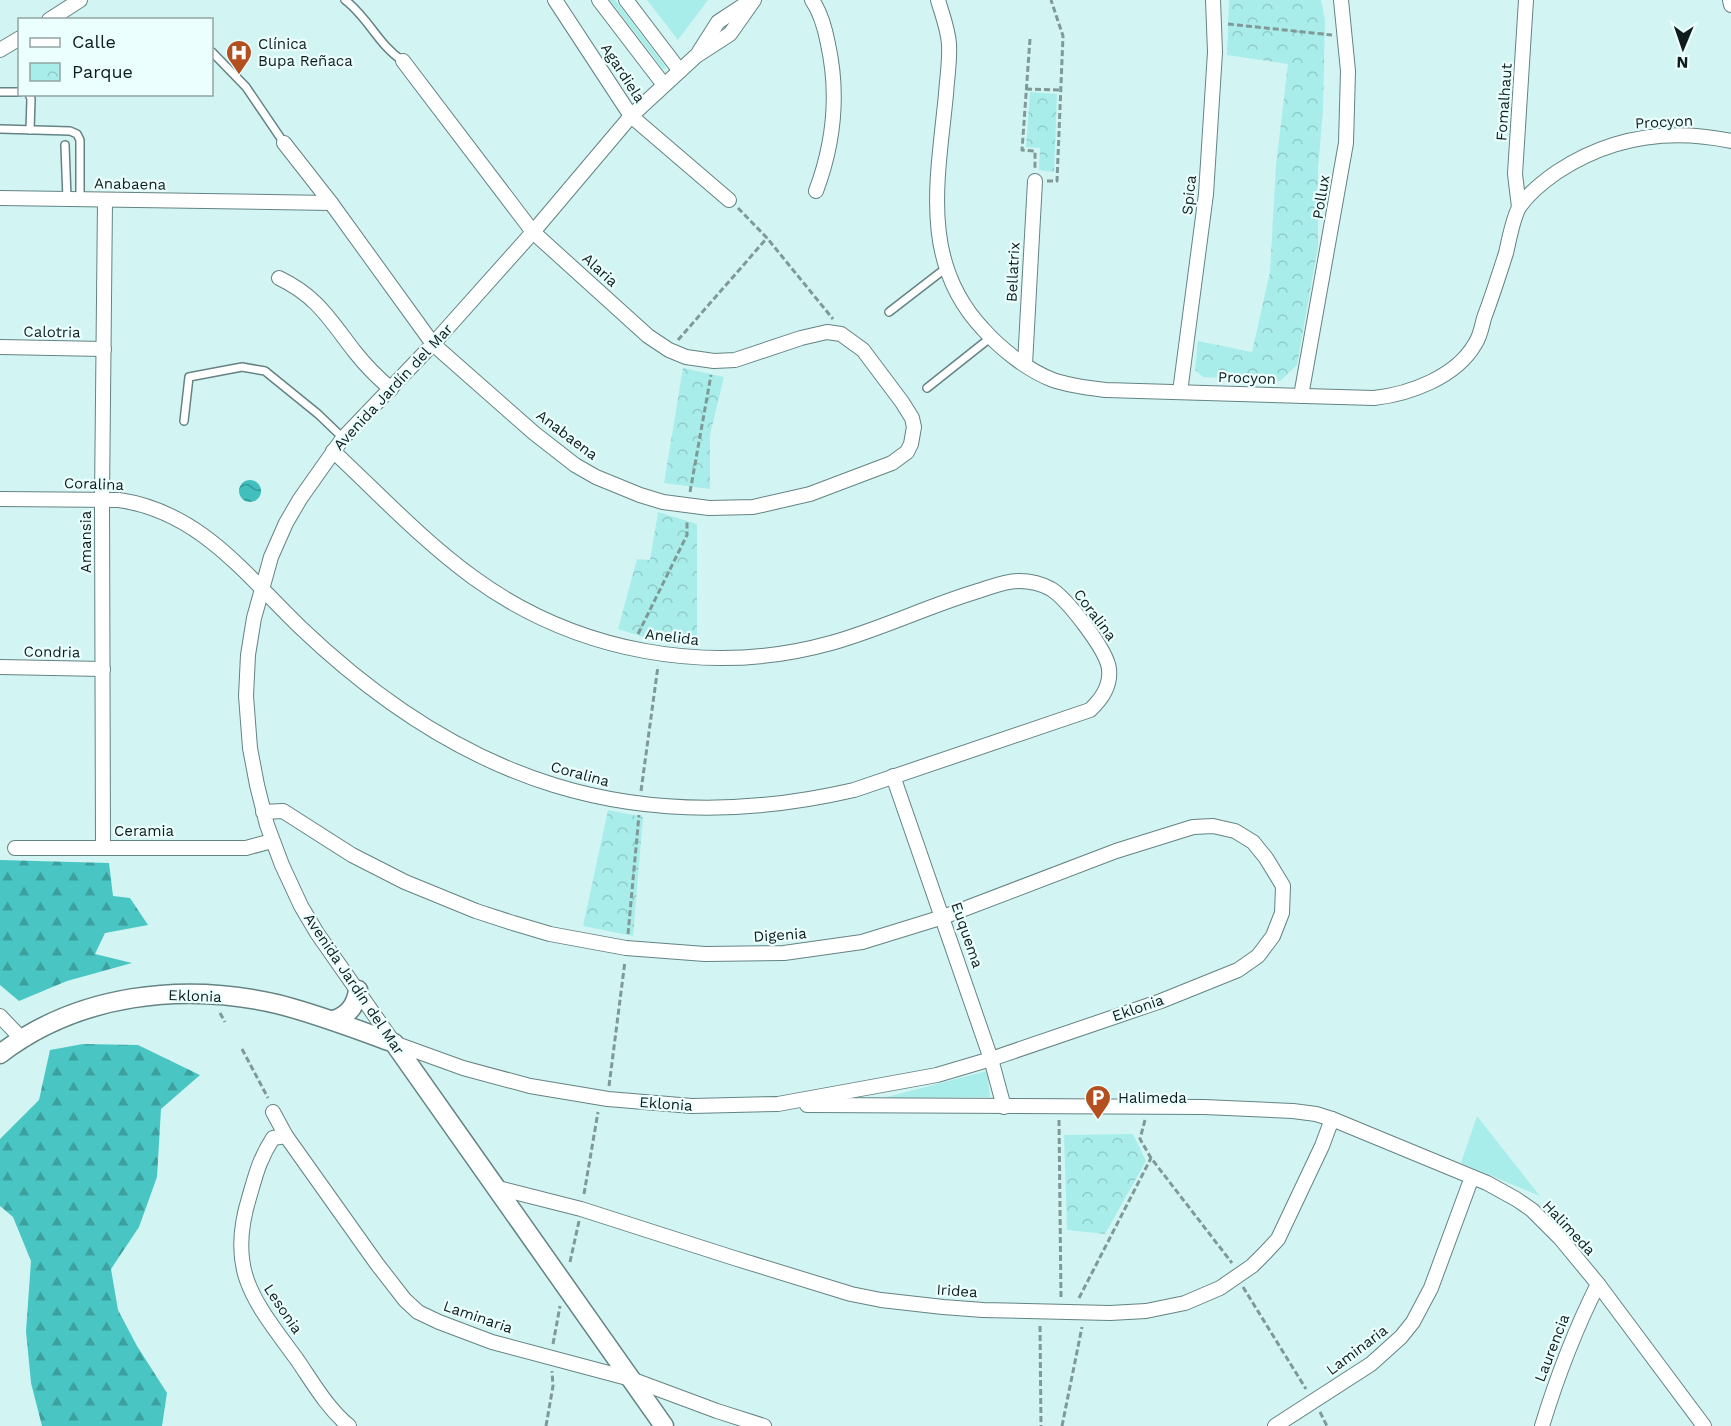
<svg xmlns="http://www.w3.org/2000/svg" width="1731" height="1426" font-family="'Work Sans',sans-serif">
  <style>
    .grass { fill: #a9edea }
    .forest { fill: url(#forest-firs) }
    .park { fill: url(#park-crowns) }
    .water { fill: url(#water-waves) }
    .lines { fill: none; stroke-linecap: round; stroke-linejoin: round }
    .service-casing { stroke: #648382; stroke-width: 10 }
    .minor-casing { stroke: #648382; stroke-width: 16 }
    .tertiary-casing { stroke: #648382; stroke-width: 21 }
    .path { stroke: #7f9997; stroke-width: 3; stroke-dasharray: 6 3; stroke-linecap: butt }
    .service { stroke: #fff; stroke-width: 7 }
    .minor { stroke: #fff; stroke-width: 14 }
    .tertiary { stroke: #fff; stroke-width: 18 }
    .labels { text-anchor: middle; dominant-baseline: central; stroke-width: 4.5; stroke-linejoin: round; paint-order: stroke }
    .poi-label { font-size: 15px; fill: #0f1c1b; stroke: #eafffe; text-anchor: start }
    .street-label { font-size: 15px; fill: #0f1c1b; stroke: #eafffe }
  </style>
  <defs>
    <pattern id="forest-firs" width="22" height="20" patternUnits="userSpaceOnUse" patternTransform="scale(1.5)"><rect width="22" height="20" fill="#49c6c3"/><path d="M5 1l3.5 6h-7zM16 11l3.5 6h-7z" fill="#3ba09e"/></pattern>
    <pattern id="park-crowns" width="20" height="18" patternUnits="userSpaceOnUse" patternTransform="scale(1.5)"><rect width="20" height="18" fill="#a9edea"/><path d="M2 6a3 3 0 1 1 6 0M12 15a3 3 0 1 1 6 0" fill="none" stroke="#90cbc8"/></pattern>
    <pattern id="water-waves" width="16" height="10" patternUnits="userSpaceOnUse" patternTransform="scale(1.5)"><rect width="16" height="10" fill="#41bfbd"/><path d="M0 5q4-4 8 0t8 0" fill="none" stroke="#359a99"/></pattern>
  </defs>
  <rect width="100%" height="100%" fill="#d2f5f3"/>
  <g class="grass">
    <path d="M610 0H615L665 66V69H663Z"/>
    <path d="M647 0H708L678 40Z"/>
    <path d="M987 1071 990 1097 883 1098Z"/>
    <path d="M1477 1116 1540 1196 1461 1163Z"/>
  </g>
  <g class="forest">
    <path d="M0 860 109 863 113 896 130 898 148 925 105 933 95 954 132 963 67 981 19 1001 0 985Z"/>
    <path d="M83 1044 138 1045 200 1075 161 1109 157 1177 139 1227 111 1269 118 1310 137 1346 167 1393 162 1426H42L31 1383 26 1331 31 1261 13 1217 0 1206V1139L39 1100 50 1050Z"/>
  </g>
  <g class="park">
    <path d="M1229 0H1321L1325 21 1323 109 1318 169V246L1297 365 1280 381 1203 377 1195 370 1198 341 1252 352 1270 272 1276 165 1288 64 1227 55Z"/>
    <path d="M1030 92 1057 94 1054 172 1039 170 1040 148 1026 147Z"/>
    <path d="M683 368 724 377 710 435V489L664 483Z"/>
    <path d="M658 512 697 524V642H660L618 629 637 559 650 560Z"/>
    <path d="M608 810 643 817 633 936 583 926Z"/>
    <path d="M1133 1134 1146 1161 1105 1234 1067 1230 1064 1135Z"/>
  </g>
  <circle class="water" cx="250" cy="491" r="11"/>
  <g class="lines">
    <defs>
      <g id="service">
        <path d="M345 0C368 17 379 46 403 61"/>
        <path d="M212 52 246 87 284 143"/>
        <path d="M0 92H20"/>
        <path d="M29 94 31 99 30 130"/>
        <path d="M0 129 70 131 77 134 80 140V199"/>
        <path d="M65 145 67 199"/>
        <path d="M889 312 946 268"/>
        <path d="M927 388 990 338"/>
        <path d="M184 421 189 377 242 367 265 371 318 414 343 438"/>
      </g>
      <g id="minor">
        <path d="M555 0 631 116 729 200"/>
        <path d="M599 0 664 85"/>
        <path d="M626 0 680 71"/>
        <path d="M812 0C821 13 825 28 828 44 839 94 834 143 816 191"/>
        <path d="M938 0C942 14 948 29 949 44 950 61 947 78 946 94 938 178 919 261 983 329 1001 349 1027 370 1053 380 1070 386 1089 388 1106 390L1374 398C1410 394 1456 377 1475 344 1480 337 1482 326 1484 318 1492 297 1499 275 1506 253 1509 241 1513 216 1520 206 1529 193 1544 181 1557 172 1610 137 1669 128 1731 141"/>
        <path d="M1730 0 1731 5"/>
        <path d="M49 20 80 0"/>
        <path d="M0 50 20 38"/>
        <path d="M699 52 718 22 750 1"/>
        <path d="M284 143 331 203 433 344 534 433 575 465 596 477 640 495 663 502 709 508 753 507 810 494 892 463 907 452 911 444 914 427 912 418 902 402 863 350 841 334 827 332 801 338 735 360 714 361 686 357 669 350 648 336 533 232 403 61"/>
        <path d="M0 198 331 203"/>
        <path d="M1519 207 1515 174 1526 0"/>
        <path d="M279 278C317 296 330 320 355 352 366 366 378 378 391 389"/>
        <path d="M0 347 104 349"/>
        <path d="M1025 364 1035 181"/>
        <path d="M1180 392 1206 194 1215 52 1213 0"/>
        <path d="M1301 396 1346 143 1348 71 1341 0"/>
        <path d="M0 499 119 500C200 512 244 573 300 627 461 781 634 841 854 790L1090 710C1102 699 1111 686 1109 669 1107 650 1067 599 1051 589 1042 584 1030 581 1019 581 1005 581 991 587 978 591 928 606 881 629 831 643 709 677 576 652 474 578 423 541 379 494 333 451"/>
        <path d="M0 667 103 669"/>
        <path d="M893 776 991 1059 1004 1107"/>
        <path d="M263 812 283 811 352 855 405 882 476 911 513 923 550 934 626 948 705 954 784 953 862 942 943 917 1116 851 1193 827 1213 826 1235 831 1253 842 1266 858 1283 886 1282 913 1273 936 1258 956 1238 970 1161 1001 991 1059 937 1075 778 1104 692 1106 608 1099 530 1086 463 1068 394 1043 317 933 301 906 282 865 267 825 257 785 250 748 246 696 248 655 254 618 271 557 286 523 300 499 343 438 433 344 533 232 631 116 696 56 730 34 754 0"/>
        <path d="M15 848H246L272 841"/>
        <path d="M103 848 102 499 105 200"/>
        <path d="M0 1016 21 1038"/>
        <path d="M807 1105 1204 1107 1293 1111 1316 1114 1332 1119 1487 1183 1516 1199 1532 1210 1560 1238 1598 1284 1704 1426"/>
        <path d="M273 1112 286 1136 377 1264 405 1300 418 1312 439 1322 492 1342 631 1379 717 1411 764 1426"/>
        <path d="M286 1136 273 1138C259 1160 256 1174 249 1198 226 1273 256 1303 298 1361 313 1383 328 1409 349 1426"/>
        <path d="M498 1188 581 1209 734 1258 851 1294 881 1300 943 1307 983 1310 1110 1313 1146 1311 1185 1303 1220 1288 1252 1266 1265 1253 1278 1239 1322 1146 1332 1119"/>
        <path d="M1275 1426 1371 1364 1401 1337 1413 1322 1431 1288 1472 1177"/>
        <path d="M1542 1426C1557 1377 1575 1330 1598 1284"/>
      </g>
      <g id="tertiary">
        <path d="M333 1020C348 1016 356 1006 358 990"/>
        <path d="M0 1054C78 994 183 982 277 1004 317 1014 356 1029 394 1043L664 1426"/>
      </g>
    </defs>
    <use href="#service" class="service-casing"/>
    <use href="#minor" class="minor-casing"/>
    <use href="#tertiary" class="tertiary-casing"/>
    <g class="path">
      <path d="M1228 24 1332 35"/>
      <path d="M1030 39 1022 150 1035 151V169"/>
      <path d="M1026 89 1062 90"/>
      <path d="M1047 181H1057L1063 36 1051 0"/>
      <path d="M738 208 767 238 833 319"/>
      <path d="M678 340 767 238"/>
      <path d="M690 492 711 375"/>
      <path d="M638 634 687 535V520"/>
      <path d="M641 791 658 666"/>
      <path d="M628 934 639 815"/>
      <path d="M220 1013 225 1022"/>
      <path d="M242 1049 268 1098"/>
      <path d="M609 1086 625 961"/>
      <path d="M1059 1120 1061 1299"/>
      <path d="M1145 1120 1140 1139 1151 1158 1232 1263"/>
      <path d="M584 1194 598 1112"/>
      <path d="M570 1262 579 1221"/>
      <path d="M1243 1287 1306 1389"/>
      <path d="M1079 1298 1151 1158"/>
      <path d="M1040 1326 1041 1426"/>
      <path d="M553 1344 560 1306"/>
      <path d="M1320 1412 1327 1426"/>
      <path d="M546 1426 553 1386 552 1371"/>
      <path d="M1062 1426 1082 1327"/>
    </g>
    <use href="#service" class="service"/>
    <use href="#minor" class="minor"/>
    <use href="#tertiary" class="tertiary"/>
  </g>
  <defs>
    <symbol id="hospital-pin" viewBox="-11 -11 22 30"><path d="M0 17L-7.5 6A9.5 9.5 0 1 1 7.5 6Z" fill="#b44f1f" stroke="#eafffe"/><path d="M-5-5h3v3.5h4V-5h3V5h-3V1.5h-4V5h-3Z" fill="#fff"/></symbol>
    <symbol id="parking-pin" viewBox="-11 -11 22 30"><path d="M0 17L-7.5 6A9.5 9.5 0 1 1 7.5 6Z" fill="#b44f1f" stroke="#eafffe"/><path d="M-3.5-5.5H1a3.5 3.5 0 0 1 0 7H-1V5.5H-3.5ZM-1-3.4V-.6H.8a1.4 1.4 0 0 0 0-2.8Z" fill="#fff"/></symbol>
  </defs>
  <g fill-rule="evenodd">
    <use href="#hospital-pin" x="224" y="38" width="30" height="40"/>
    <use href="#parking-pin" x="1083" y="1083" width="30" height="40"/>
  </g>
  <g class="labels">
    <g class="poi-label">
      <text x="258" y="44">Clínica<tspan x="258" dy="17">Bupa Reñaca</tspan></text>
      <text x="1118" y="1098">Halimeda</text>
    </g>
    <g class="street-label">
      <text transform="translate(623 73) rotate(57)">Agardiela</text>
      <text transform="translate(1504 102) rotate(-86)">Fomalhaut</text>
      <text transform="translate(1664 122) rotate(-3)">Procyon</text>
      <text transform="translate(130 184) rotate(1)">Anabaena</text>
      <text transform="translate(1189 195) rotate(-84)">Spica</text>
      <text transform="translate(1321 197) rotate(-81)">Pollux</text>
      <text transform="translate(600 270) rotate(42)">Alaria</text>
      <text transform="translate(1013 272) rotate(-87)">Bellatrix</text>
      <text transform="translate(52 332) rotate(1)">Calotria</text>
      <text transform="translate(1247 378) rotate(2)">Procyon</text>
      <text transform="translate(393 387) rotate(-47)">Avenida Jardín del Mar</text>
      <text transform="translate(567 435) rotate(37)">Anabaena</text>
      <text transform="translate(94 484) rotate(2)">Coralina</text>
      <text transform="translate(86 542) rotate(-90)">Amansia</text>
      <text transform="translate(1095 615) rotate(53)">Coralina</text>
      <text transform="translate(672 637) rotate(7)">Anelida</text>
      <text transform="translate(52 652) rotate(1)">Condria</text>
      <text transform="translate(580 774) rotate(15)">Coralina</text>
      <text x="144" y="831">Ceramia</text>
      <text transform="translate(780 935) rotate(-4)">Digenia</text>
      <text transform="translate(967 935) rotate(71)">Euquema</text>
      <text transform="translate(354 984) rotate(56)">Avenida Jardín del Mar</text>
      <text transform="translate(195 996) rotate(2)">Eklonia</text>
      <text transform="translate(1138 1008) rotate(-19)">Eklonia</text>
      <text transform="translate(666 1104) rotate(4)">Eklonia</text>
      <text transform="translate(1569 1228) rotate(47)">Halimeda</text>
      <text transform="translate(957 1291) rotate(4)">Iridea</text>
      <text transform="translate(283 1309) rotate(56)">Lesonia</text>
      <text transform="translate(478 1317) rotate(19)">Laminaria</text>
      <text transform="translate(1552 1348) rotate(-69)">Laurencia</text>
      <text transform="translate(1357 1350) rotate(-37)">Laminaria</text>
    </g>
  </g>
  <rect x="18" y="18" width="195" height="78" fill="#eafffe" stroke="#92a4a3" stroke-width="1.5"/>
  <rect x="30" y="38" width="30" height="9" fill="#ffffff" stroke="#92a4a3" stroke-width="1.5"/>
  <text x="72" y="48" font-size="18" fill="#0f1c1b">Calle</text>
  <rect x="30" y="63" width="30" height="18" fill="url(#park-crowns)" stroke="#92a4a3" stroke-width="1.5"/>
  <text x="72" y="78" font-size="18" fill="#0f1c1b">Parque</text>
  <g transform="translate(1683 48) rotate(182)" stroke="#eafffe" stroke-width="4.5" paint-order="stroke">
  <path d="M0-4.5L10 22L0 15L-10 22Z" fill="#0f1c1b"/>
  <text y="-9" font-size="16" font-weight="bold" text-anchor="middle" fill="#0f1c1b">N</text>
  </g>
</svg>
